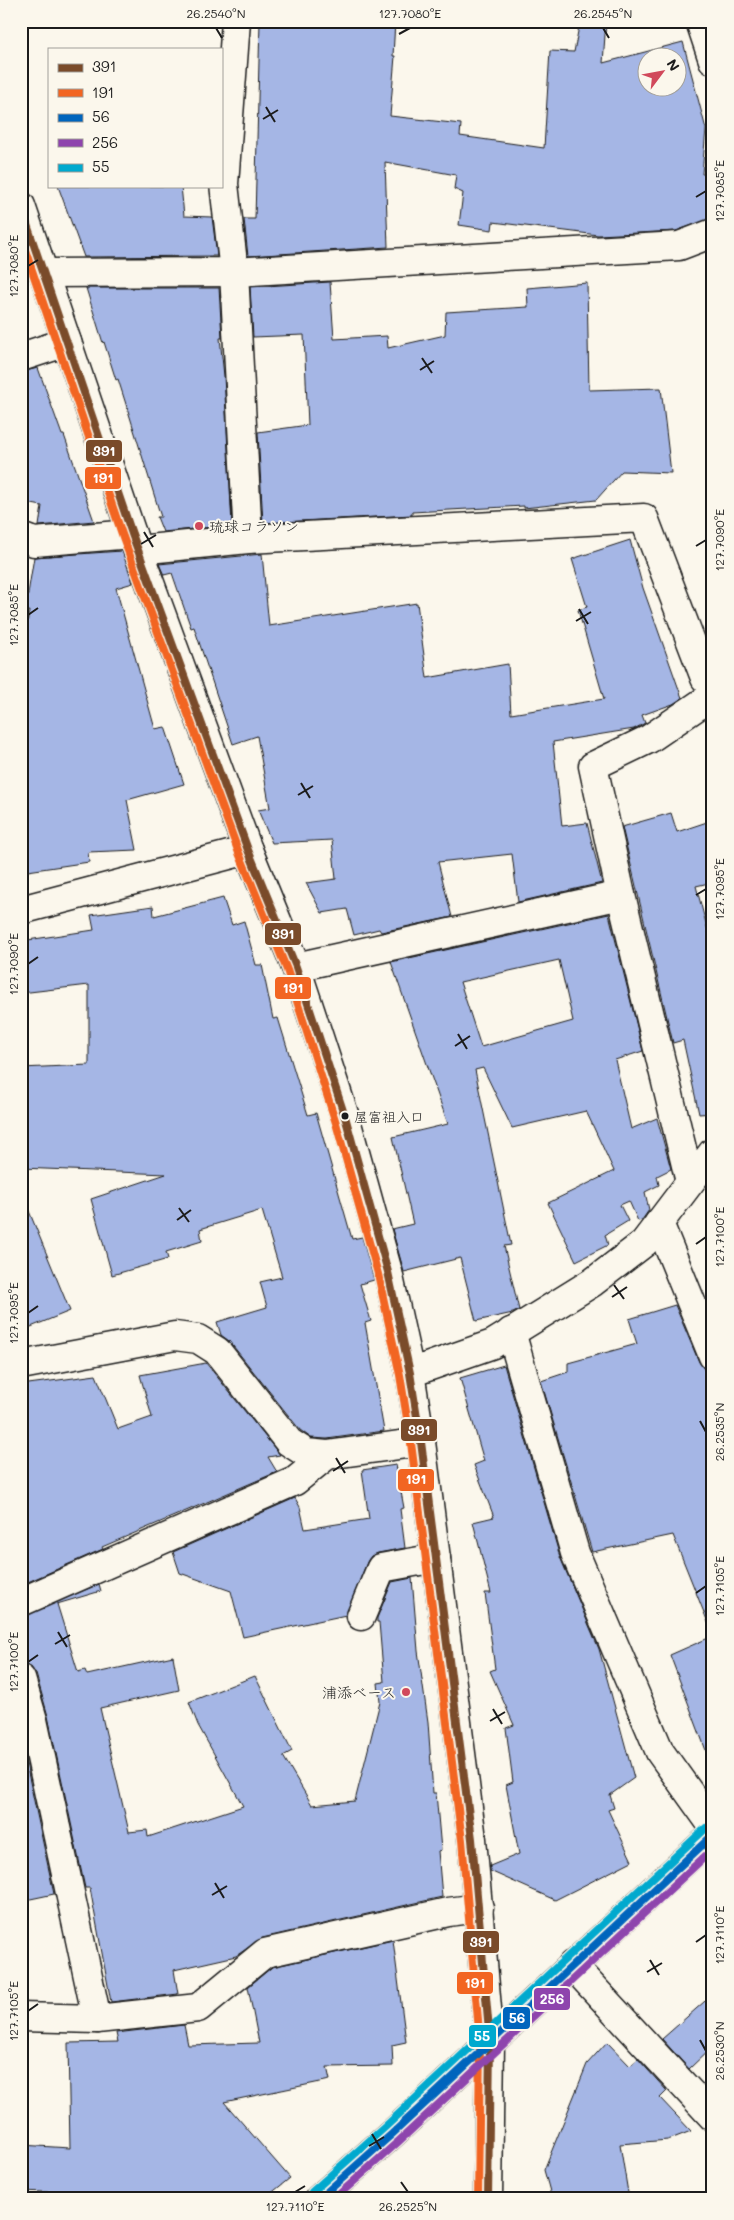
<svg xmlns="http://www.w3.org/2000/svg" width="734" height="2220" font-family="Mali,'Klee One',sans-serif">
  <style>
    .building { fill: #a5b6e5; stroke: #1c1c1c; fill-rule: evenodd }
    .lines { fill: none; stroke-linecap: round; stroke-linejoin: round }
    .minor-casing { stroke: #1c1c1c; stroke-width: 31 }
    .major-casing { stroke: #1c1c1c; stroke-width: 31 }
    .minor { stroke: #fbf7ec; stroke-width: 28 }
    .major { stroke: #fbf7ec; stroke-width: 28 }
    .bus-1-casing { stroke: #fbf7ec; stroke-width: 11 }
    .bus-2-casing { stroke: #fbf7ec; stroke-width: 11 }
    .bus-3-casing { stroke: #fbf7ec; stroke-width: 11 }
    .bus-4-casing { stroke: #fbf7ec; stroke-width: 11 }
    .bus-5-casing { stroke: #fbf7ec; stroke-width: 11 }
    .bus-1 { stroke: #7a4b2a; stroke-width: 8 }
    .bus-2 { stroke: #f26522; stroke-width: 8 }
    .bus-3 { stroke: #0065bd; stroke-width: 8 }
    .bus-4 { stroke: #8e44ad; stroke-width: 8 }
    .bus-5 { stroke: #00a9ce; stroke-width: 8 }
    .ticks { fill: none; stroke: #1c1c1c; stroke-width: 2 }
    .poi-dot { fill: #d1495b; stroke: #fbf7ec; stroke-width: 2 }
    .bus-dot { fill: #1c1c1c; stroke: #fbf7ec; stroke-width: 2 }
    .labels { text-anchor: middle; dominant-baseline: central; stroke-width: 4; stroke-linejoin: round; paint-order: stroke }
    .bus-label { font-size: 14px; fill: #1c1c1c; stroke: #fbf7ec; text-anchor: start }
    .poi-label { font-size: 15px; fill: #1c1c1c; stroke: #fbf7ec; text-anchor: start }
    .line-badge { stroke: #fbf7ec; stroke-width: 2 }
    .badge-label { font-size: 14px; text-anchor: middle; font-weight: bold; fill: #fff }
    .neatline { fill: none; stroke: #1c1c1c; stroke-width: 2 }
    .ticks-label { font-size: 12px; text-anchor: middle; fill: #1c1c1c }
  </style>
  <rect width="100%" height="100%" fill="#fbf7ec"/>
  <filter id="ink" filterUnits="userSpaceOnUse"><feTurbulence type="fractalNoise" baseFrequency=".02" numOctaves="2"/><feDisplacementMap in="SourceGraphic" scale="10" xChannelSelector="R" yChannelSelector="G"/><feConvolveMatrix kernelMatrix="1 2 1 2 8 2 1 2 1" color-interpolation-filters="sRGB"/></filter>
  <g filter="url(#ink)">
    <g class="building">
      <path d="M260 21H395L393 56H395L390 116 461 124 460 136 544 148 550 51 574 52 580 21H606L603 63 683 42 706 129 702 174H713V218L676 231 598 235 493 222 492 230 459 225 463 193 454 189 456 175 385 162 388 247 248 256 244 219H255ZM646 58H676V88H646Z"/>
      <path d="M58 186H181L184 216 212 217 217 256 84 257Z"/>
      <path d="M330 282 334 339 387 336 388 348 445 335 446 312 528 307 527 288 587 283 589 390 661 388 671 473 622 471 596 500 524 508V506L412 512V515L263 523 258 432 308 425 304 335 253 337 250 287Z"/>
      <path d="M86 288H219L222 338H220L224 376 232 525 163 532 157 517H161L130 417 118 379 116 380 104 342 103 343Z"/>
      <path d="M38 368 62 435H64L94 521 39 526 42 506 21 502V372Z"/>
      <path d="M630 540 643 588 682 698 673 704 642 715 645 723 634 729 553 742 562 826 587 823 602 883 518 902 512 854 438 862 452 917 381 932 379 929 354 935 347 909 322 913 306 883 336 879 332 840 272 843 258 810 270 808 257 736 233 744 194 627 191 628 172 573 164 575 159 564 262 554 269 626 417 603 427 678 508 664 511 714 604 699 578 610 587 607 572 559Z"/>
      <path d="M122 551 133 583 116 588 155 729 165 727 184 784 127 800 137 850 88 852 89 862 21 872V668L29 611 25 612 34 557Z"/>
      <path d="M671 813 677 832 713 820V882L696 886 713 950V1113L699 1114 683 1040 673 1043 622 827Z"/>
      <path d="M223 898 232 925 244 921 256 965H262L273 1019 278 1018 308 1115 316 1113 352 1239 362 1237 374 1280 360 1284 371 1321 365 1323 384 1431 327 1439 311 1438 300 1430 229 1341 221 1335 217 1322 267 1307 260 1282 282 1277 262 1210 200 1229 202 1241 166 1252 168 1259 112 1275 91 1199 166 1174 21 1168V1068L89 1065V985L21 993V941L94 930 91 915 153 906 154 916Z"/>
      <path d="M609 914 643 1051 615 1060 631 1129 657 1118 671 1169 657 1176 659 1185 645 1192 649 1210 642 1220 638 1221 629 1201 620 1205 628 1221 605 1235 608 1245 576 1261 548 1203 614 1171 586 1111 512 1128 483 1068 475 1070 511 1245 504 1246 519 1310 513 1313 476 1321 460 1258 404 1272 392 1229 413 1224 393 1137 448 1124 391 962ZM559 960 573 1021 481 1047 460 982Z"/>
      <path d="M22 1194 70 1311 21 1331V1195Z"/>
      <path d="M675 1305 699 1362 704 1369 713 1396V1630H711L673 1535 592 1552 541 1381 568 1372V1363L637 1344 629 1319Z"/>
      <path d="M206 1363 280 1455 268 1457 277 1472 102 1547 103 1549 21 1585V1385L96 1375 118 1429 152 1417 140 1375Z"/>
      <path d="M504 1365 560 1557 599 1649 634 1778 610 1795 614 1808 608 1810 632 1861 555 1900 490 1871V1866L519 1854 506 1785 513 1782 506 1728 514 1725 490 1671 495 1669 485 1593H491L473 1522 494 1517 474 1465 484 1461 460 1378Z"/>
      <path d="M396 1465 404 1508 400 1509 405 1548 378 1553 371 1556 367 1562 346 1615 243 1637 231 1591 180 1573 173 1552 295 1498 300 1507 305 1529 369 1519 362 1470Z"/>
      <path d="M412 1578 418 1651 428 1722 433 1793H436L441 1850 438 1851 442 1897 262 1938 236 1956 174 1970 178 1994 111 2002 90 1888H85L48 1716 36 1674 31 1667 21 1664V1617L99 1584 101 1591 57 1604 78 1672 85 1670 87 1675 173 1656 179 1690 100 1708 129 1832 147 1830 148 1837 243 1806 198 1725 189 1702 255 1676 292 1751 283 1756 312 1805 355 1801 380 1702 378 1683 384 1682 379 1622H377V1618L392 1582Z"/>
      <path d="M713 1636V1760L710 1761 670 1655Z"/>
      <path d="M21 1740 54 1894 21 1901Z"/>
      <path d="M393 1940 406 2042 392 2045 393 2066 327 2067 330 2080 224 2102 290 2178 264 2199H69L70 2193 21 2191V2145L70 2148 68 2043 118 2042 116 2033 184 2025 188 2045 259 2043 248 1987 272 1967Z"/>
      <path d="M713 1994V2046L689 2069 662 2039Z"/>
      <path d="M607 2042 630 2066 638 2059 667 2091 660 2098 691 2131 668 2140 620 2144 629 2199H552L544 2170 587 2064Z"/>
    </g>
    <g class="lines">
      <defs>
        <g id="minor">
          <path d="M236 21 224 184 234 272 248 539"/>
          <path d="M700 21 713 60"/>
          <path d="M44 273 234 272 679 246 713 233"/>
          <path d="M21 357 67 342"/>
          <path d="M21 537 34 542 132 534"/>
          <path d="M138 550 248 539 644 518 705 678"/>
          <path d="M21 910 248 850"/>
          <path d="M296 967 621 895"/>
          <path d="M690 1182 621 895 593 766 649 739 712 696"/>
          <path d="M659 1223 713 1356"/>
          <path d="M511 1332 575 1553 660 1752 713 1826"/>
          <path d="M21 1365 175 1336 198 1339 217 1351 289 1442 306 1453 327 1455 421 1442"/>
          <path d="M410 1373 493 1344 593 1282 644 1243 713 1152"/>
          <path d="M21 1602 295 1481 327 1455"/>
          <path d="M361 1616 381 1568 436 1558"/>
          <path d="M21 1679 33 1720 97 2019"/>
          <path d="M572 1965 713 2117"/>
          <path d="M21 2017 97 2019 198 2008 265 1953 448 1912 479 1908"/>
          <path d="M319 2199 392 2134 713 1835"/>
        </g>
        <path id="major" d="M21 206 132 534 248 850 296 967 346 1120 388 1272 410 1373 421 1442 472 1839 490 2042 488 2199"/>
      </defs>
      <use href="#minor" class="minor-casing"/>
      <use href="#major" class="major-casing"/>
      <use href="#minor" class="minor"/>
      <use href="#major" class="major"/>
      <defs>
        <path id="bus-1" d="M21 207 132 534 248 850 296 967 346 1120 388 1272 410 1373 421 1442 472 1839 490 2042 488 2199"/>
        <path id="bus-2" d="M21 238 123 537 239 853 287 970 336 1123 378 1274 400 1375 411 1443 462 1840 480 2042 478 2199"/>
        <path id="bus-3" d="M319 2199 392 2134 713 1835"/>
        <path id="bus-4" d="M334 2199 399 2141 713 1849"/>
        <path id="bus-5" d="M312 2192 385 2127 706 1828"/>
      </defs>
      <use href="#bus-1" class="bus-1-casing"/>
      <use href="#bus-2" class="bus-2-casing"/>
      <use href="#bus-3" class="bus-3-casing"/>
      <use href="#bus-4" class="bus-4-casing"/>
      <use href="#bus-5" class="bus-5-casing"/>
      <use href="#bus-1" class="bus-1"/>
      <use href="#bus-2" class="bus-2"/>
      <use href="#bus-3" class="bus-3"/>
      <use href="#bus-4" class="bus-4"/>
      <use href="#bus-5" class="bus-5"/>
    </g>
  </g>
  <path class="ticks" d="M216 28 222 38M603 28 609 38M399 34 410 28M266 107 275 122M263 119 278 110M696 197 706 191M28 266 38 260M422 358 432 373M420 370 434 361M144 532 153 547M141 544 156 535M696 546 706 540M579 609 588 624M28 615 38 608M576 621 591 612M301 783 310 798M298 795 313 786M696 895 706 889M28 964 38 957M458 1034 467 1049M455 1046 470 1036M179 1208 189 1222M177 1220 191 1210M696 1244 706 1237M614 1285 624 1299M612 1297 627 1287M28 1313 38 1306M700 1421 706 1432M336 1458 345 1473M333 1471 348 1461M696 1593 706 1586M58 1632 67 1647M55 1644 70 1635M28 1662 38 1655M493 1709 502 1724M490 1721 505 1712M215 1883 224 1898M212 1895 227 1886M696 1942 706 1935M650 1960 659 1975M647 1972 662 1963M28 2011 38 2004M700 2040 706 2051M372 2134 381 2149M369 2146 384 2137M401 2182 408 2192M295 2192 305 2186"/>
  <g class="poi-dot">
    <circle cx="199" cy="526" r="5"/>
    <circle cx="406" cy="1692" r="5"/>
  </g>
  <circle class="bus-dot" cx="345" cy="1116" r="4.5"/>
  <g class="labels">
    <g class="bus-label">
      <text x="354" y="1116">屋富祖入口</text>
    </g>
    <g class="poi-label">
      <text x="209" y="526">琉球コラソン</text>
      <text x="396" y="1692" text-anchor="end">浦添ベース</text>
    </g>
  </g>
  <g class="line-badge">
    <rect x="85" y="439" width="38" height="24" rx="5" fill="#7a4b2a"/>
    <rect x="84" y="466" width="38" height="24" rx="5" fill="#f26522"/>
    <rect x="264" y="922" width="38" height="24" rx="5" fill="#7a4b2a"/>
    <rect x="274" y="976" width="38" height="24" rx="5" fill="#f26522"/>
    <rect x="400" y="1418" width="38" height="24" rx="5" fill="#7a4b2a"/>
    <rect x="397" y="1468" width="38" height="24" rx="5" fill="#f26522"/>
    <rect x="462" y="1930" width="38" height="24" rx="5" fill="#7a4b2a"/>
    <rect x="456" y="1971" width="38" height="24" rx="5" fill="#f26522"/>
    <rect x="533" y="1987" width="38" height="24" rx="5" fill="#8e44ad"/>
    <rect x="502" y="2006" width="29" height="24" rx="5" fill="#0065bd"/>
    <rect x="468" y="2024" width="29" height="24" rx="5" fill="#00a9ce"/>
  </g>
  <g class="badge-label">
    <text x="104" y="456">391</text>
    <text x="103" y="483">191</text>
    <text x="283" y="939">391</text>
    <text x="293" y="993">191</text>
    <text x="419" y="1435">391</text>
    <text x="416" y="1484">191</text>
    <text x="481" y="1947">391</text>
    <text x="475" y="1988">191</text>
    <text x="552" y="2004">256</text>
    <text x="517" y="2023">56</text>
    <text x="482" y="2041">55</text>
  </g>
  <rect width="734" height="2220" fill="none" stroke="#fbf7ec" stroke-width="55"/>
  <rect x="48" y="48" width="175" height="140" fill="#fbf7ec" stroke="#a29f99"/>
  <rect x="58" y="64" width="25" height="8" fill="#7a4b2a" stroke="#a29f99"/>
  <text x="92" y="72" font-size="15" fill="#1c1c1c">391</text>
  <rect x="58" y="89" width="25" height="8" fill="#f26522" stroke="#a29f99"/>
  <text x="92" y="98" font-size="15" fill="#1c1c1c">191</text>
  <rect x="58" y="114" width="25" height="8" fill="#0065bd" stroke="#a29f99"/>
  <text x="92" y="122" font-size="15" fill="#1c1c1c">56</text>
  <rect x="58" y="139" width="25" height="8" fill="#8e44ad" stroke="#a29f99"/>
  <text x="92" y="148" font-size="15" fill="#1c1c1c">256</text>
  <rect x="58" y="164" width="25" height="8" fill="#00a9ce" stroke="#a29f99"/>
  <text x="92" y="172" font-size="15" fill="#1c1c1c">55</text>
  <g transform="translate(662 72) rotate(58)"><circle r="24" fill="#fbf7ec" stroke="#a29f99"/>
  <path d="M0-4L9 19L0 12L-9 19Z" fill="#d1495b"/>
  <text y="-8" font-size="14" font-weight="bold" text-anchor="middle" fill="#1c1c1c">N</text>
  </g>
  <rect x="28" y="28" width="678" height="2164" class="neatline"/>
  <g class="ticks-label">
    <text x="216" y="18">26.2540°N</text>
    <text x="410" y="18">127.7080°E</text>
    <text x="603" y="18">26.2545°N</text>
    <text transform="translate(720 191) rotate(-90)" y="4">127.7085°E</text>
    <text transform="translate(14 266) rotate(-90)" y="4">127.7080°E</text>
    <text transform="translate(720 540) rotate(-90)" y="4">127.7090°E</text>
    <text transform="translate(14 615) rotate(-90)" y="4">127.7085°E</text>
    <text transform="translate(720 889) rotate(-90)" y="4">127.7095°E</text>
    <text transform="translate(14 964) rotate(-90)" y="4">127.7090°E</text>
    <text transform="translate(720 1237) rotate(-90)" y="4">127.7100°E</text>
    <text transform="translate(14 1313) rotate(-90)" y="4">127.7095°E</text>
    <text transform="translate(720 1432) rotate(-90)" y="4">26.2535°N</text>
    <text transform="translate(720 1586) rotate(-90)" y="4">127.7105°E</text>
    <text transform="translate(14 1662) rotate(-90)" y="4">127.7100°E</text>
    <text transform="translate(720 1935) rotate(-90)" y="4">127.7110°E</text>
    <text transform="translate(14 2011) rotate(-90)" y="4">127.7105°E</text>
    <text transform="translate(720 2051) rotate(-90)" y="4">26.2530°N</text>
    <text x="295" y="2211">127.7110°E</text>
    <text x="408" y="2211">26.2525°N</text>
  </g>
</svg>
